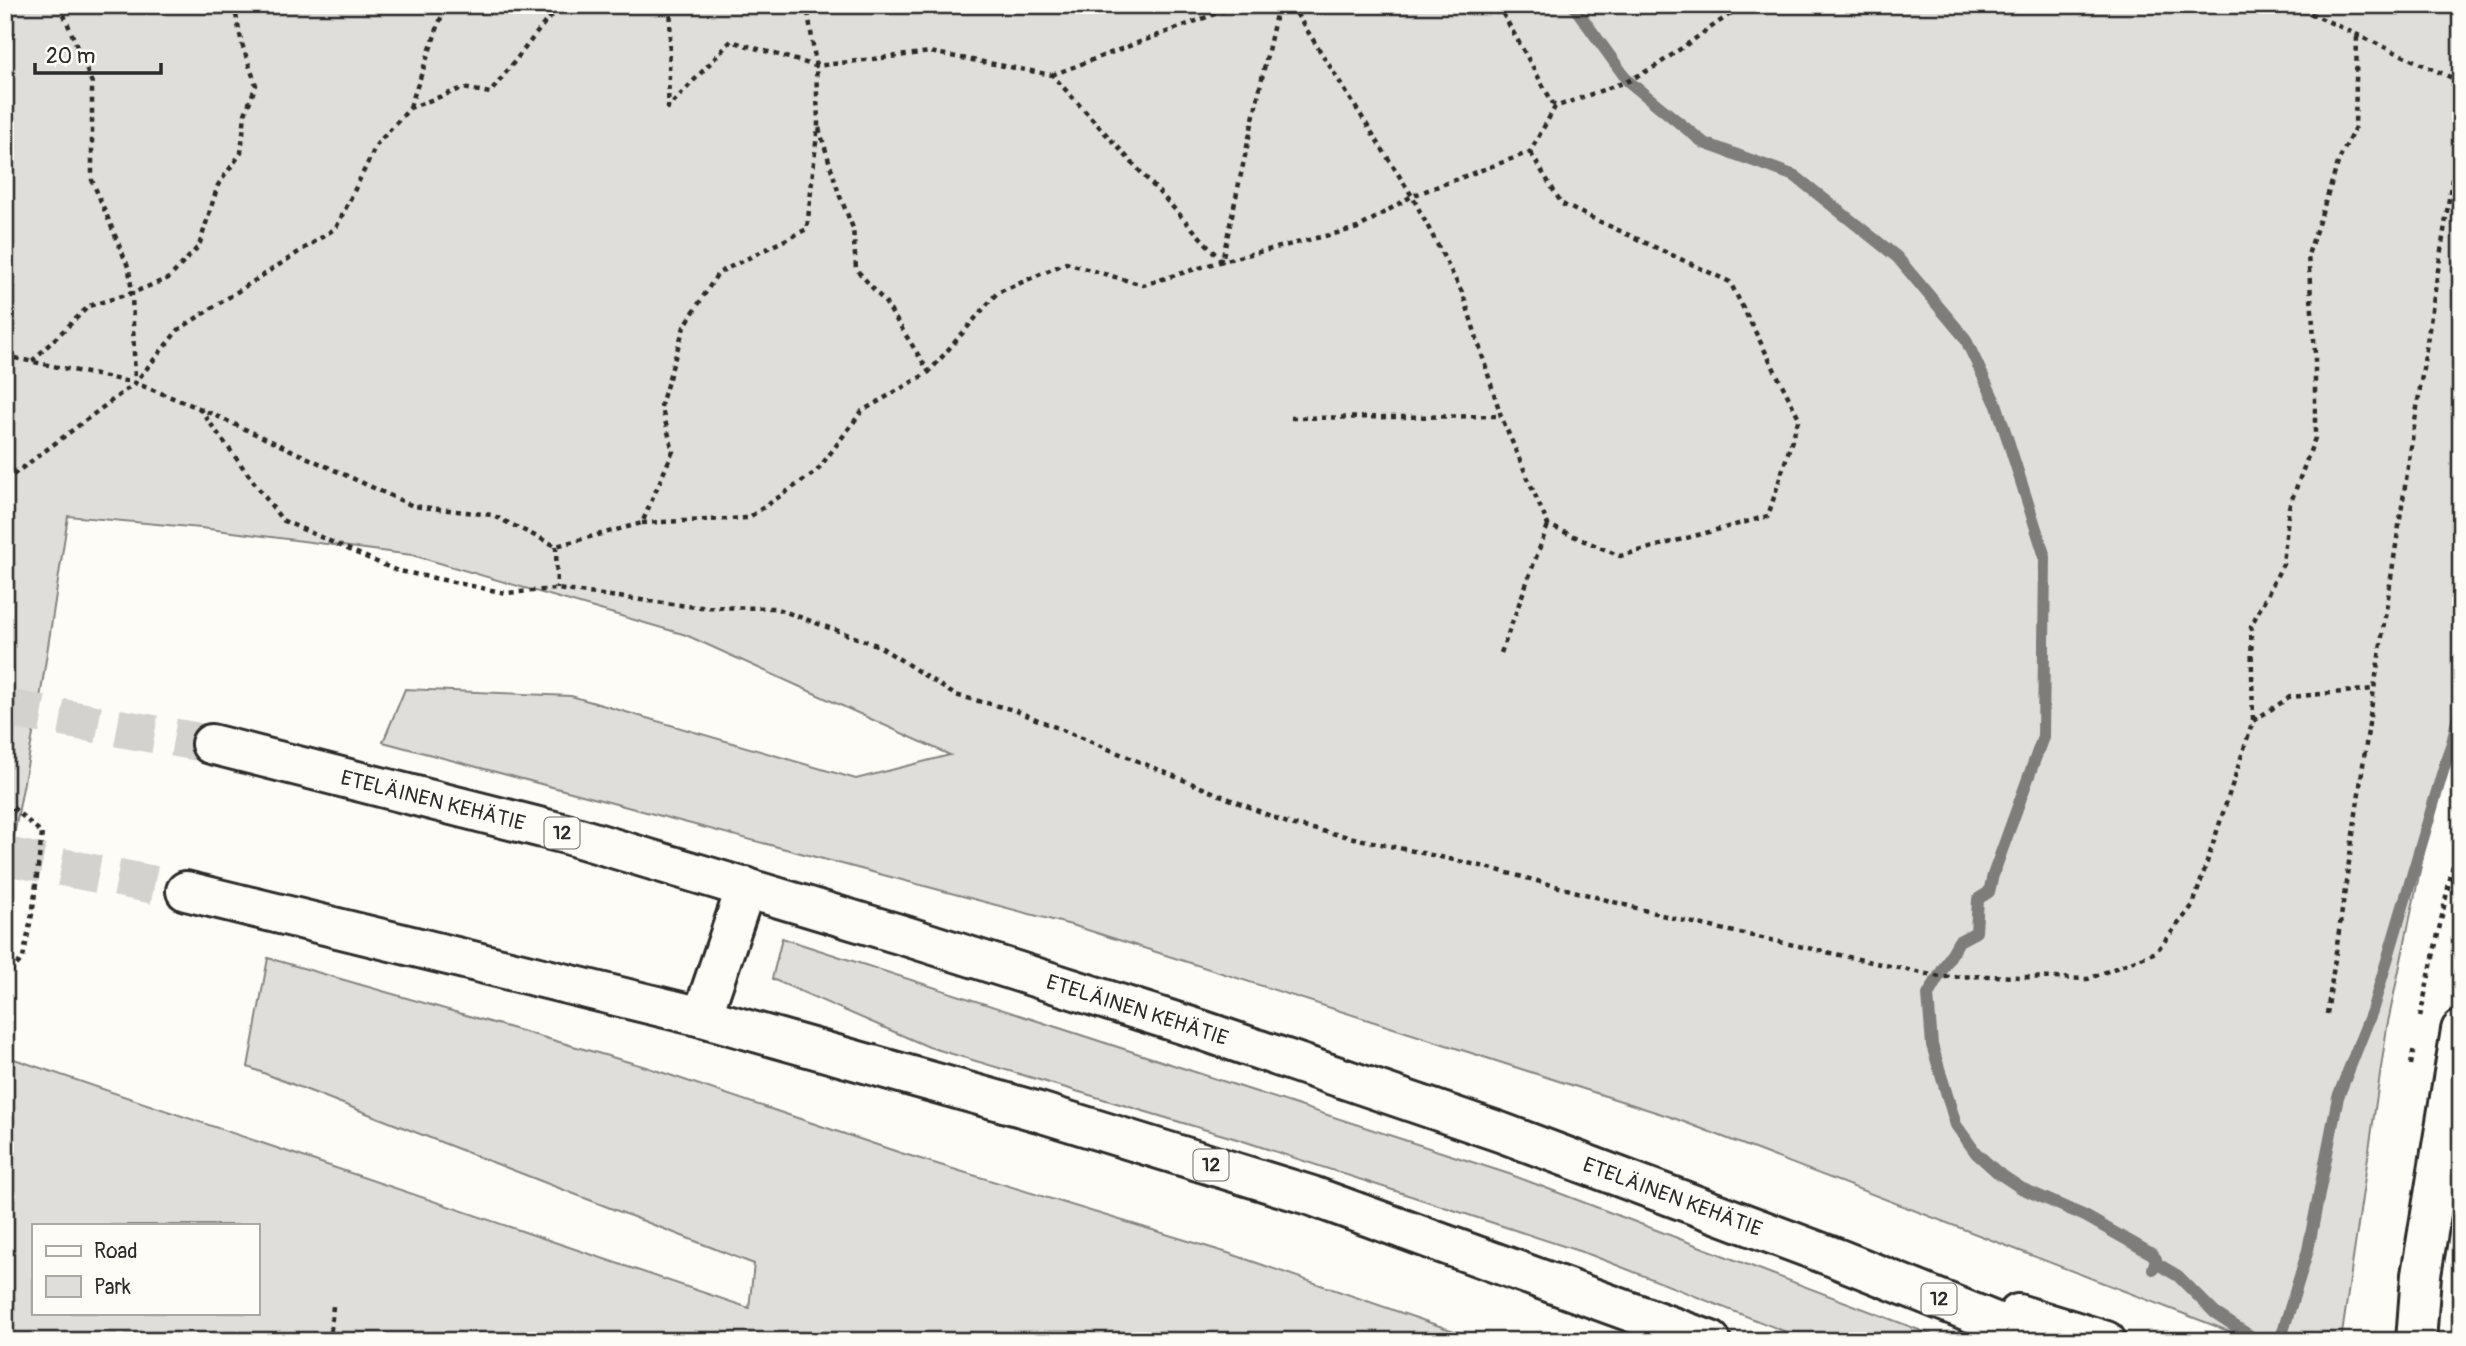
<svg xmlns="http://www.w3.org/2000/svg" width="2466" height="1346" font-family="Pangolin,sans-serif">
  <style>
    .green { fill: #dfdeda; stroke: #858482; stroke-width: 2; fill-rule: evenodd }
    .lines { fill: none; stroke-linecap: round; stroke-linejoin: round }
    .stream { stroke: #7e7d7b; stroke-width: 12 }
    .highway-tunnel { stroke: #d3d2ce; stroke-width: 38; stroke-dasharray: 38 19; stroke-linecap: butt }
    .minor-casing { stroke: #2b2b2b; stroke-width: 44 }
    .highway-casing { stroke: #2b2b2b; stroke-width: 44 }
    .path { stroke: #2b2b2b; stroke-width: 4.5; stroke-dasharray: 5 5; stroke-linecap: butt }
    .minor { stroke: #fdfcf7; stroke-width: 38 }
    .highway { stroke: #fdfcf7; stroke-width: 38 }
    .labels { text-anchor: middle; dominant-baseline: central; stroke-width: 5; stroke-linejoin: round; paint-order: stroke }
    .shield { fill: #fdfcf7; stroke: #6a6a68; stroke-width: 2 }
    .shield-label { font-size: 19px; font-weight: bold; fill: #2b2b2b }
    .street-label { font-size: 21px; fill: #2b2b2b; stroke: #fdfcf7 }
  </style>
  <rect width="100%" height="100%" fill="#fdfcf7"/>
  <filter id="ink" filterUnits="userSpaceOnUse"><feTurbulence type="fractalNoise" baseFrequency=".0143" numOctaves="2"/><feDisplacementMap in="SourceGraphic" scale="14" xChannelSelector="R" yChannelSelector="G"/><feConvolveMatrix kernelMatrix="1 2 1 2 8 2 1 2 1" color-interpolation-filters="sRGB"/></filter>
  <g filter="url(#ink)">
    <g class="green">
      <path d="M5 5H2461V696L2452 719 2387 1027 2341 1341H2254L2244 1337 1671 1117 1075 926 383 742 405 689 571 696 856 779 950 755 686 635 412 555 201 528 68 516 41 692 5 883Z"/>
      <path d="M782 938 1509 1174 1948 1341H1809L1591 1255 1240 1140 929 1047 772 979Z"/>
      <path d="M268 958 646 1067 901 1153 1231 1254 1483 1341H5V1038L11 1058 749 1308 754 1264 248 1067ZM257 1225V1313H33V1225Z"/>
      <path d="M2461 1240V1341H2457V1267Z"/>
    </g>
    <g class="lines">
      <g class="stream">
        <path d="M1573 5 1628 81 1704 143 1795 176 1897 257 1965 338 1997 406 2045 557 2043 737 1993 875 1989 892 1978 899 1976 932 1959 941 1928 995 1932 1045 1956 1125 1976 1153 1997 1172 2021 1188 2085 1216 2152 1254 2156 1259 2153 1269"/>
        <path d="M2156 1263 2178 1276 2215 1313 2258 1341"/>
        <path d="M2280 1341 2308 1250 2338 1097 2372 1011 2448 754 2461 719"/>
      </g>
      <g class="highway-tunnel">
        <path d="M5 708 211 744"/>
        <path d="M5 856 186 891"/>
      </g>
      <defs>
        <g id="minor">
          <path d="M702 1017 746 887"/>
          <path d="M2416 1341 2421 1275 2461 1030"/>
        </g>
        <g id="highway">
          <path id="s1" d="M211 744 566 834 909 937 1201 1030 1500 1132 1836 1258 2043 1341"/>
          <path d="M186 891 702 1017 1039 1112 1312 1196 1711 1341"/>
          <path d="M2018 1314 2106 1341"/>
        </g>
      </defs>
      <use href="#minor" class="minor-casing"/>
      <use href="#highway" class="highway-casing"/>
      <g class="path">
        <path d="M60 5 92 83V180L129 269 132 293 135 383"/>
        <path d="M671 5 668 108 731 41 816 66 930 52 1052 75 1222 261 1278 5"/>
        <path d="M1291 5 1412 196 1463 294 1501 416 1548 525 1620 556 1768 516 1799 418 1730 282 1562 204 1530 152"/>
        <path d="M1498 5 1555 107"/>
        <path d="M2292 5 2461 82"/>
        <path d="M1052 75 1239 5"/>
        <path d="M410 107 443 12V5"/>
        <path d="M819 128 839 194 853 228 856 269 885 302 929 372"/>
        <path d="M5 356 135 383 199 408 413 506 492 515 556 546 642 523 673 451 661 405 684 327 718 273 807 229 818 124 816 66 807 5"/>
        <path d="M32 361 89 306 132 293 169 278 199 246 218 185 241 153 245 114 256 85 242 44 234 5"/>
        <path d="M199 408 282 520 395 570 506 593 557 589 695 607 775 608 879 646 955 695 1014 710 1290 824 1486 867 1680 920 1940 977 1988 976 2088 979 2156 952 2193 905 2253 721 2290 697 2374 689"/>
        <path d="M1291 418 1501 416"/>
        <path d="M5 481 135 383 178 330 336 228 377 144 410 108 463 88 490 93 546 21 566 5"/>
        <path d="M642 523 748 518 817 471 862 411 929 372 997 293 1066 263 1143 285 1222 261 1358 228 1412 196 1530 152 1555 107 1628 81 1656 66 1743 5"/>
        <path d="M556 546 557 589"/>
        <path d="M1501 653 1548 525"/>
        <path d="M2253 720 2251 626 2283 564 2289 507 2315 438V353L2308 255 2339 160 2355 127 2357 34"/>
        <path d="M5 801 42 833 33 909 23 958 5 978"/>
        <path d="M2327 1014 2374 689 2461 120"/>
        <path d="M2420 1017 2461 828"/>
        <path d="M2411 1065 2414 1046"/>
        <path d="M330 1341 333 1306"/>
      </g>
      <use href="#minor" class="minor"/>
      <use href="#highway" class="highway"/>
    </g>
  </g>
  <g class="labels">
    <g class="shield">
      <rect x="544.5" y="817.5" width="35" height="31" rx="5"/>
      <rect x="1193.5" y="1149.5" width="35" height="31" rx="5"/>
      <rect x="1921.5" y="1283.5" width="35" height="31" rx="5"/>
    </g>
    <g class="shield-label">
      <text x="562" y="833">12</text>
      <text x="1211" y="1165">12</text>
      <text x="1939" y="1299">12</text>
    </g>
    <g class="street-label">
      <text stroke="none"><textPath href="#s1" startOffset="229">ETELÄINEN KEHÄTIE</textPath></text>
      <text stroke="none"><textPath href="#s1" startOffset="964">ETELÄINEN KEHÄTIE</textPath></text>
      <text stroke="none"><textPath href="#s1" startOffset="1531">ETELÄINEN KEHÄTIE</textPath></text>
    </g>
  </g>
  <rect width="2466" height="1346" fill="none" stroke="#fdfcf7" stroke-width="28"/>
  <rect x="14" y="14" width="2438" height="1318" fill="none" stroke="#2b2b2b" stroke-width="2.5" filter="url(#ink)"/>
  <rect x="32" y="1224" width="228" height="91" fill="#fdfcf7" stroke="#a9a8a5" stroke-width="2"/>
  <rect x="46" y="1246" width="35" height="10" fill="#fdfcf7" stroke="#a9a8a5" stroke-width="2"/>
  <text x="94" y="1258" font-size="21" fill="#2b2b2b">Road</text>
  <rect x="46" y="1276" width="35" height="21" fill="#dfdeda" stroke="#a9a8a5" stroke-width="2"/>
  <text x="94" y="1294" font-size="21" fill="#2b2b2b">Park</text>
  <path d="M35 63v10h126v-10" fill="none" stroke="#2b2b2b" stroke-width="3.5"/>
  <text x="46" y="63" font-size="21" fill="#2b2b2b" stroke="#fdfcf7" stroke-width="5" paint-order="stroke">20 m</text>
</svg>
